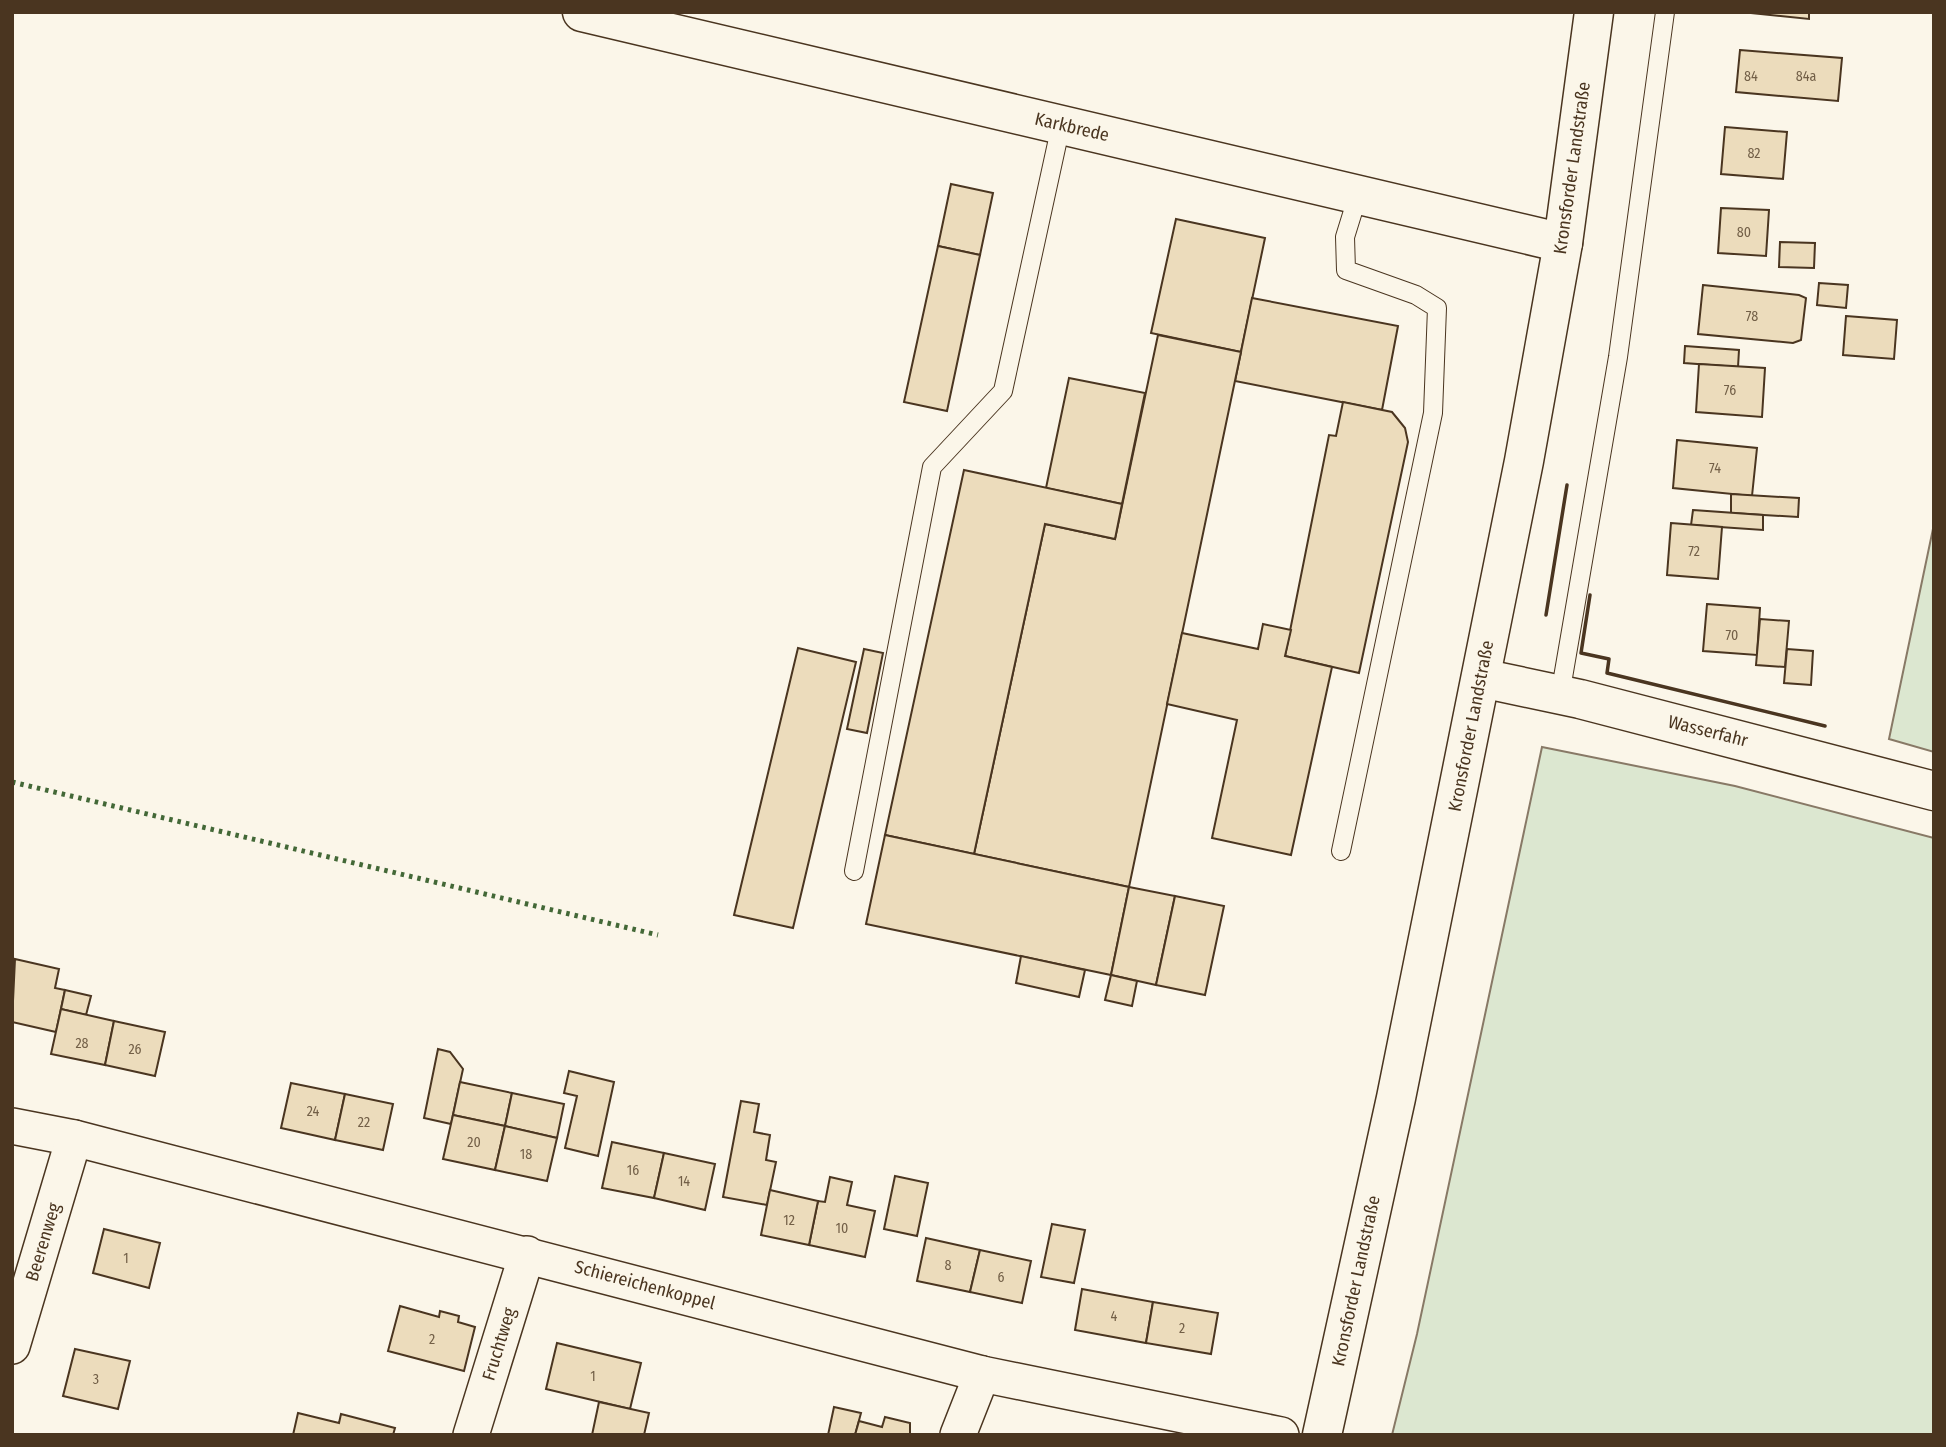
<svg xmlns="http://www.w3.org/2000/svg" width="1946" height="1447" font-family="'Fira Sans Condensed',sans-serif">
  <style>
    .green { fill: #dce7d0; stroke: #887966; stroke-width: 2 }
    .building { fill: #ecdcbc; stroke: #4a3520; stroke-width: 2 }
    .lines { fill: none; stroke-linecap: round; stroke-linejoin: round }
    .service-casing { stroke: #4a3520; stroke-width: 20 }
    .minor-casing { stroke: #4a3520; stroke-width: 38 }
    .tertiary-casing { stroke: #4a3520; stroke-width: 41 }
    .secondary-casing { stroke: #4a3520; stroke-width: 41 }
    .service { stroke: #fbf6e9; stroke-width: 18 }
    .minor { stroke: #fbf6e9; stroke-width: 35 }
    .tertiary { stroke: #fbf6e9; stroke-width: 38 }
    .secondary { stroke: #fbf6e9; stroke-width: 38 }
    .hedge { stroke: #436837; stroke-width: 5; stroke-dasharray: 3.5 5; stroke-linecap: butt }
    .wall { stroke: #4a3520; stroke-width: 3.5 }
    .labels { text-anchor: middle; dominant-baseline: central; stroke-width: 5; stroke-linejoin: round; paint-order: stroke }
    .number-label { font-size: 14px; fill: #725f47 }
    .street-label { font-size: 18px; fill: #4a3520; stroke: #fbf6e9 }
  </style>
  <rect width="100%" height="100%" fill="#fbf6e9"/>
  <g class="green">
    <path d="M1934 524V752L1889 739Z"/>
    <path d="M1542 747 1735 786 1934 838V1435H1392L1417 1334Z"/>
  </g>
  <g class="building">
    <path d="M1741 12H1809V19Z"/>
    <path d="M1740 50 1842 58 1838 101 1736 92Z"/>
    <path d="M1725 127 1787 132 1783 179 1721 174Z"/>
    <path d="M951 184 993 193 980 255 938 246Z"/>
    <path d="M1721 208 1769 210 1766 256 1718 253Z"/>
    <path d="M1176 219 1265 238 1241 352 1151 333Z"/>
    <path d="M1780 242 1815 243 1814 268 1779 267Z"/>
    <path d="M938 246 980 255 947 411 904 402Z"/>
    <path d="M1819 283 1848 285 1846 308 1817 305Z"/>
    <path d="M1703 285 1799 295 1806 298 1801 340 1793 343 1698 334Z"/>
    <path d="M1252 298 1398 326 1382 410 1235 381Z"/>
    <path d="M1846 316 1897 320 1894 359 1843 355Z"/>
    <path d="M1158 335 1241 352 1129 887 974 854 1045 524 1115 539Z"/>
    <path d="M1685 346 1739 350 1738 367 1684 363Z"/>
    <path d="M1699 364 1765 368 1762 417 1696 412Z"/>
    <path d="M1069 378 1145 393 1122 504 1046 488Z"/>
    <path d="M1343 402 1392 412 1405 428 1408 442 1359 673 1285 656 1329 435 1336 436Z"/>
    <path d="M1677 440 1757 448 1752 496 1673 488Z"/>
    <path d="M964 470 1122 504 1115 539 1045 524 974 854 885 835Z"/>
    <path d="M1731 494 1799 498 1798 517 1731 513Z"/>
    <path d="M1693 510 1763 515V530L1691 525Z"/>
    <path d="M1671 523 1722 527 1718 579 1667 575Z"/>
    <path d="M1707 604 1760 608 1757 655 1703 651Z"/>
    <path d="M1760 619 1789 621 1785 667 1756 665Z"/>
    <path d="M1263 624 1291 630 1285 656 1332 667 1291 855 1212 838 1237 720 1167 704 1182 633 1258 649Z"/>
    <path d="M798 648 856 662 793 928 734 915Z"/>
    <path d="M864 649 883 653 867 733 847 729Z"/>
    <path d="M1787 649 1813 651 1811 685 1784 683Z"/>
    <path d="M885 835 1129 887 1111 975 866 924Z"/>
    <path d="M1129 887 1175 896 1156 985 1111 975Z"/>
    <path d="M1175 896 1224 906 1205 995 1156 985Z"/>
    <path d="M1021 956 1085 970 1079 997 1016 983Z"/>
    <path d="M15 959 59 969 55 988 65 990 56 1032 12 1022Z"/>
    <path d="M1111 975 1137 981 1132 1006 1105 1000Z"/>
    <path d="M65 990 91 996 86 1015 61 1009Z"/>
    <path d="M61 1009 114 1021 105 1065 51 1054Z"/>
    <path d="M114 1021 165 1032 155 1076 105 1065Z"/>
    <path d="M438 1049 450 1052 463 1069 451 1124 424 1118Z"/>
    <path d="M569 1071 614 1082 598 1156 565 1148 577 1096 564 1093Z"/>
    <path d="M460 1082 512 1093 505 1126 453 1115Z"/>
    <path d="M291 1083 345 1094 335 1140 281 1128Z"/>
    <path d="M512 1093 564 1104 557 1138 505 1126Z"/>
    <path d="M345 1094 393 1104 383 1150 335 1140Z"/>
    <path d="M741 1101 759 1104 754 1132 770 1135 766 1160 776 1162 767 1205 723 1197Z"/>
    <path d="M453 1115 505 1126 495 1170 443 1159Z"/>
    <path d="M505 1126 557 1138 547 1181 495 1170Z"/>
    <path d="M612 1142 664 1153 654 1198 602 1188Z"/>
    <path d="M664 1153 715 1164 705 1210 654 1198Z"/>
    <path d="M895 1176 928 1183 917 1236 884 1229Z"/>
    <path d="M830 1177 852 1182 847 1205 875 1211 865 1257 809 1245 818 1201 825 1202Z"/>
    <path d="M770 1190 818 1201 809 1245 761 1235Z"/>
    <path d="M1052 1224 1085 1230 1074 1283 1041 1277Z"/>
    <path d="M104 1229 160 1243 149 1288 93 1273Z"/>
    <path d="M926 1238 980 1250 970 1292 917 1281Z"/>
    <path d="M980 1250 1031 1261 1022 1303 970 1292Z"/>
    <path d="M1082 1289 1153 1302 1146 1343 1075 1330Z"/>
    <path d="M1153 1302 1218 1313 1211 1354 1146 1343Z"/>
    <path d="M400 1306 439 1317 440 1311 459 1316 458 1322 475 1327 464 1371 388 1351Z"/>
    <path d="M557 1343 641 1363 630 1409 546 1389Z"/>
    <path d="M75 1349 130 1361 118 1409 63 1396Z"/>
    <path d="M599 1402 649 1413 644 1435H592Z"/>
    <path d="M834 1407 861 1413 855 1435H828Z"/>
    <path d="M298 1413 339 1423 341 1414 395 1428 393 1435H293Z"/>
    <path d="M885 1417 910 1423V1435H855L859 1421 882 1427Z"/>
  </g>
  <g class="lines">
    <defs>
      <g id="service">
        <path d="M1560 695 1618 357 1665 12"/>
        <path d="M1341 851 1433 413 1437 308 1416 295 1346 270 1345 237 1358 195"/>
        <path d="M854 871 932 467 1003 391 1061 125"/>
      </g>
      <g id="minor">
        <path d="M12 1126 74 1138 982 1374 1281 1435"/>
        <path d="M12 1346 74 1138"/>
        <path d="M471 1435 527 1254"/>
        <path d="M958 1435 982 1374"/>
      </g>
      <g id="tertiary">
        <path d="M582 12 1563 243"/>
        <path d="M1481 678 1580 699 1934 791"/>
      </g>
      <path id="secondary" d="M1322 1435 1396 1098 1524 461 1563 243 1594 12"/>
    </defs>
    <use href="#service" class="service-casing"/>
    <use href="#minor" class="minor-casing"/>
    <use href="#tertiary" class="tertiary-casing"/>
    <use href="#secondary" class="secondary-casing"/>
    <use href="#service" class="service"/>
    <use href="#minor" class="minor"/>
    <use href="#tertiary" class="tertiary"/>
    <use href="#secondary" class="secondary"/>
    <path class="hedge" d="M12 782 658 935"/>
    <g class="wall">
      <path d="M1590 595 1581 653 1609 659 1607 673 1825 726"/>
      <path d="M1546 615 1567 485"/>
    </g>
  </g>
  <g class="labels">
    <g class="number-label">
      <text x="1751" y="76">84</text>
      <text x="1806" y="76">84a</text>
      <text x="1754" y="153">82</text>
      <text x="1744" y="232">80</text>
      <text x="1752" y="316">78</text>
      <text x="1730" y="390">76</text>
      <text x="1715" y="468">74</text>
      <text x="1694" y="551">72</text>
      <text x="1732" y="635">70</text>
      <text x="82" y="1043">28</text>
      <text x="135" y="1049">26</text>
      <text x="313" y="1111">24</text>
      <text x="364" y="1122">22</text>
      <text x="474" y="1142">20</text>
      <text x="526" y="1154">18</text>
      <text x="633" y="1170">16</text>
      <text x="684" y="1181">14</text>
      <text x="789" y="1220">12</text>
      <text x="842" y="1228">10</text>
      <text x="126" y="1258">1</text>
      <text x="948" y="1265">8</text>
      <text x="1001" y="1277">6</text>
      <text x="1114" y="1316">4</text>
      <text x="1182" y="1328">2</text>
      <text x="432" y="1339">2</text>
      <text x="593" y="1376">1</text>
      <text x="96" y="1379">3</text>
    </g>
    <g class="street-label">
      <text transform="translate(1072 127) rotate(13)">Karkbrede</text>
      <text transform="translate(1572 168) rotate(-82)">Kronsforder Landstraße</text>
      <text transform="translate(1471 726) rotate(-79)">Kronsforder Landstraße</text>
      <text transform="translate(1708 731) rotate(14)">Wasserfahr</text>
      <text transform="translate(43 1242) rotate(-73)">Beerenweg</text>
      <text transform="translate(1356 1281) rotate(-78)">Kronsforder Landstraße</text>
      <text transform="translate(645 1285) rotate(15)">Schiereichenkoppel</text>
      <text transform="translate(499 1344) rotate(-73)">Fruchtweg</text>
    </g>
  </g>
  <rect width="1946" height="1447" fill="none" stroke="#4a3520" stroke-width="28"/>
</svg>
